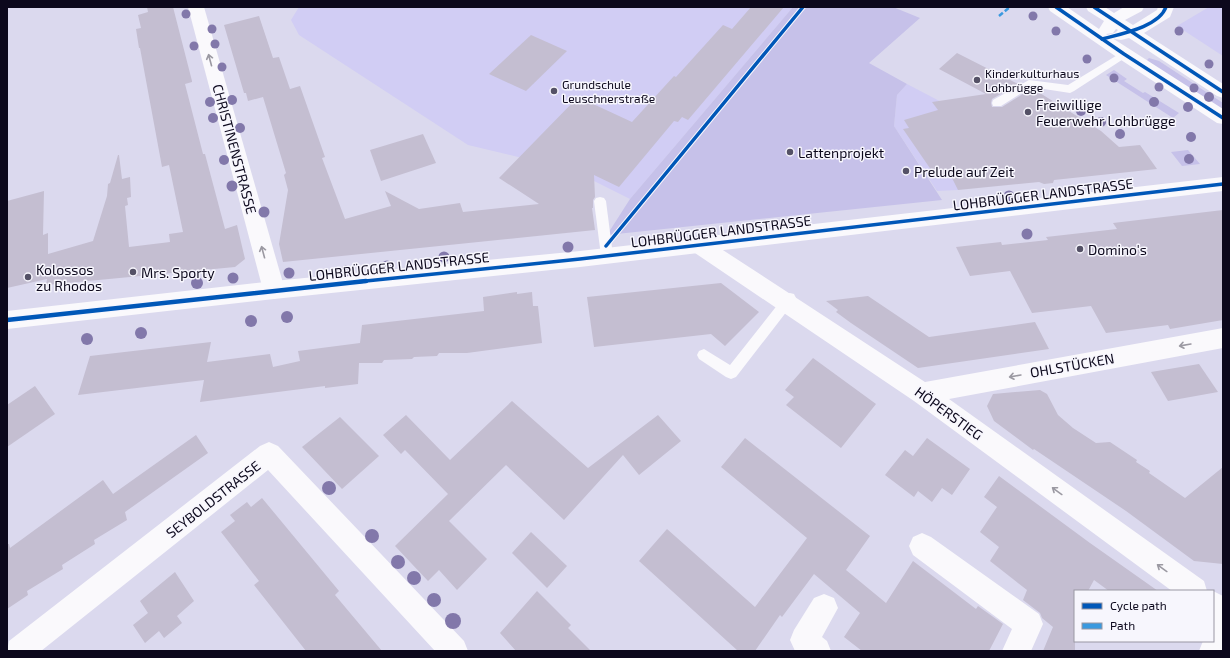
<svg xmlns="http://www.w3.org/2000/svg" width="1230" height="658" font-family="'Exo 2',sans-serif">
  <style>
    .built { fill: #d1cdf4 }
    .green { fill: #c6c1e9 }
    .building { fill: #c4bed1 }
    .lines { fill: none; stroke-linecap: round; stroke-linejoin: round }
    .lane { fill: #faf9fc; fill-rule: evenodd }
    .street { fill: #faf9fc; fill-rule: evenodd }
    .secondary { fill: #faf9fc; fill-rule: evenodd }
    .quiet { stroke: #3a99df; stroke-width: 2.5; stroke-dasharray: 5 2.5; stroke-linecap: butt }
    .cycleway-far1-casing { stroke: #f7f6fd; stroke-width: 5.5 }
    .cycleway-casing { stroke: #f7f6fd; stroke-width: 7 }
    .cycleway-far1 { stroke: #0057b8; stroke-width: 3.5 }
    .cycleway { stroke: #0057b8; stroke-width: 4.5 }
    .tree { fill: #8278aa }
    .oneway { stroke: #9b99a2 }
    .poi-dot { fill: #545166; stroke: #f7f6fd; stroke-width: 1.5 }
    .labels { text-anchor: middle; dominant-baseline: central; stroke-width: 3; stroke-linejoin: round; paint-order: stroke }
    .far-poi-label { font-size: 12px; fill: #0c081c; stroke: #f7f6fd; text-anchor: start }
    .poi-label { font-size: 14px; fill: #0c081c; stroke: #f7f6fd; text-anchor: start }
    .street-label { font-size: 14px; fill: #0c081c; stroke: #f7f6fd }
  </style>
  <rect width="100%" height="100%" fill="#dbd9ee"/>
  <g class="built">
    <path d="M299 7H793L630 199 572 170 468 145 299 35 291 20Z"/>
    <path d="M1209 7H1223V56L1177 26Z"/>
    <path d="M907 84 949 106 958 190 937 191 894 126 897 95Z"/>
  </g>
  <g class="green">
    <path d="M793 7H893L920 18 869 63 907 84 897 95 894 126 942 200 607 235 630 199Z"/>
    <path d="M1149 58 1159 61 1223 103V110L1149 63 1147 60Z"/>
    <path d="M1114 70 1127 79 1124 81 1143 93 1145 92 1179 113 1173 118 1106 75Z"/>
    <path d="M1188 150 1200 164 1182 166 1171 152Z"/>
  </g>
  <g class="building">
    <path d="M147 7H173L192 81V82L185 84 203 154H205L225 229 237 225 245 259 235 267 46 285 47 279 7 288V201L44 191 43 235 48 233V254L93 241 107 196 108 184 110 183 118 155H119L122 179 130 177 131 197 127 198 128 205 125 206 129 247 170 242 169 234 183 232 169 165 162 167 140 48H139L136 29 141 28 138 15 148 12Z"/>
    <path d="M751 7H784L688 120 682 117 678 122 674 121 619 187 594 175 595 197 593 200V208H592L595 230 283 262 279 244 288 190 284 175 286 173 263 97 248 101 246 93H244L224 25 259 16 273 58 279 57 290 89 300 86 325 157 322 158 345 219 391 206 385 191 419 209 460 203 463 212 539 204 499 178 578 97 632 122 674 76 676 77 723 25 732 29Z"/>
    <path d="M531 35 567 51 526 91 489 74Z"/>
    <path d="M957 53 1018 84 992 99 991 103 992 107H1002L1029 90 1033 92 1035 90 1101 131 1119 147 1140 145 1157 169 1054 180 1053 183 1044 184 1039 182 958 190 951 176 936 177 903 129 909 128 904 120 938 110 932 102 986 94 939 69Z"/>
    <path d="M423 134 436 163 381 181 370 150Z"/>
    <path d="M1223 210V320L1170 329 1168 325 1106 333 1091 306 1032 313 1010 271 970 276 956 247 1001 242 1002 245 1048 240 1046 237 1117 229 1113 223Z"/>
    <path d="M721 283 759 312 725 346 711 334 594 347 587 297Z"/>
    <path d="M517 292V294L532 292 533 306H538L542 343 467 353H439L437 356 414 357 412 359 384 360 382 363H359L358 384 325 388V386L200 402 204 380 78 395 90 356 211 342 207 362 270 354 273 367 300 361 298 351 360 343 362 325 484 311 483 297Z"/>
    <path d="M868 296 929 337 1035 322 1049 349 918 368 851 323 836 312 838 310 826 301Z"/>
    <path d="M813 358 876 404 841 448 786 405 794 397 785 390Z"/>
    <path d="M1199 364 1218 392 1168 401 1151 372Z"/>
    <path d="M35 386 55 414 7 447V405Z"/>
    <path d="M1040 390 1047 394 1058 415 1073 428 1096 443 1110 442 1137 460 1136 462 1150 471 1149 473 1185 498 1223 467V564L1194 561 1126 511 1034 449 1033 450 994 421 987 406 993 394Z"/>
    <path d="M512 401 588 468 658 415 681 441 639 475 623 455 564 520 506 465 449 521 487 559 457 590 439 570 428 581 395 546 448 494 405 450 401 454 383 435 406 415 450 460Z"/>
    <path d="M340 417 379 456 342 489 302 447Z"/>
    <path d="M196 435 208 453 125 512 127 520 94 540 95 544 62 565 63 569 27 591 28 595 7 609V544H9L10 548 103 480 113 494Z"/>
    <path d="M745 438 870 536 846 570 886 603 913 561 976 609 978 606 1003 624 989 651H862L844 637 860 613 814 574 782 617 780 615 755 651H738L639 561 667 529 755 607 807 538 721 467Z"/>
    <path d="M927 438 970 469 952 495 942 488 932 502 918 491 914 497 885 475 905 450 913 456Z"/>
    <path d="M999 476 1090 543 1158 591H1109L1094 580 1088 591H1075V651H1043L1053 627 1042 618 1040 613 1023 600 1027 590 990 561 999 547 980 532 997 507 984 497Z"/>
    <path d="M262 498 339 591 335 595 382 651H306L254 585 259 581 221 532 235 521 230 515 247 502 251 507Z"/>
    <path d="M531 532 567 566 547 588 512 553Z"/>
    <path d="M175 572 194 601 177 616 182 623 164 638 159 631 145 643 133 625 148 613 140 601Z"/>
    <path d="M537 591 571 625 568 628 591 651H516L500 633Z"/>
  </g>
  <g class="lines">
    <g class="lane">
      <path d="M1124 51 1129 54 1128 56 1074 91 1070 93 1031 87 1001 106H993L992 103 993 100 1029 80 1068 85Z"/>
      <path d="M600 197 604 198 606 201 613 256 611 259 607 261 603 259 601 256 594 201 596 198Z"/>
      <path d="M790 293 794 294 796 298 794 302 736 377 731 379 726 377 699 359 697 355 699 351 704 349 730 365 786 294Z"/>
    </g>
    <g class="street">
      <path d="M188 7H204L285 290 282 296 274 299 266 296 263 290Z"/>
      <path d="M699 237 706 239 925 382 1223 328V348L949 399 1204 581 1207 591H1172L914 401 692 251 689 245 692 239Z"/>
      <path d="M269 442 278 446 464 641 468 651H435L268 470 41 651H7L9 641 260 446Z"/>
      <path d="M922 533 931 537 1039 614 1043 624 1031 651H1002L1012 629 913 555 909 546 913 537Z"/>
      <path d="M1213 591 1223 596V651H1199L1203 641H1213Z"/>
      <path d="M824 594 834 598 838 608 822 637 827 641 831 651H795L790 640 794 630 814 598Z"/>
    </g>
    <g class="secondary">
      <path d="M1048 7H1067L1099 29 1104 21 1088 11 1086 7H1105L1114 13 1124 7H1144L1142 11 1125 20 1133 25 1157 10 1158 7H1174L1170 17 1144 33 1223 84V98L1217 96 1129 38 1121 40 1115 39 1113 35 1118 30 1116 29 1113 33 1106 34 1223 109V124L1217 123 1118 58 1050 11Z"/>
      <path d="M1223 177V191L580 267 274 299 7 329V311L274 281 580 251Z"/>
    </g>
    <path class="quiet" d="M999 16 1010 7"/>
    <defs>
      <g id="cycleway-far1">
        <path d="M1056 7 1124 54 1223 118"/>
        <path d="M1094 7 1223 92"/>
        <path d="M1102 39C1120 34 1159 27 1166 7"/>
        <path d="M606 246 803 7"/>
        <path d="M356 282 580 259 1223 184"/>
      </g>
      <path id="cycleway" d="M7 320 366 281"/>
    </defs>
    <use href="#cycleway-far1" class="cycleway-far1-casing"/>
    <use href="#cycleway" class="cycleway-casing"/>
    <use href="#cycleway-far1" class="cycleway-far1"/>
    <use href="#cycleway" class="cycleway"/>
  </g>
  <g class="tree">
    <circle cx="186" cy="14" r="4.5"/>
    <circle cx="1033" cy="16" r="4.5"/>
    <circle cx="212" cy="29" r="4.5"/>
    <circle cx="1056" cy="31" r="4.5"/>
    <circle cx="1179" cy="31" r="4.5"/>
    <circle cx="215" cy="44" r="4.5"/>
    <circle cx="194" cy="46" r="4.5"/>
    <circle cx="1087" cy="59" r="4.5"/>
    <circle cx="1209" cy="64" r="4.5"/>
    <circle cx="222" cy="67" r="4.5"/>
    <circle cx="1114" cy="78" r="4.5"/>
    <circle cx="1159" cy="87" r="4.5"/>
    <circle cx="1194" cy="88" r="4.5"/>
    <circle cx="1209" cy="97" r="5"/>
    <circle cx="232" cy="100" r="5"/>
    <circle cx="210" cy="102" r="5"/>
    <circle cx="1154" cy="102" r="5"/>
    <circle cx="1188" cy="107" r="5"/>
    <circle cx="1081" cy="111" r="5"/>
    <circle cx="213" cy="118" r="5"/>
    <circle cx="1101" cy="122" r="5"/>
    <circle cx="240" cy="128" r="5"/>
    <circle cx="1120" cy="134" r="5"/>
    <circle cx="1191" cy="137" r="5"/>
    <circle cx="1189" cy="159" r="5"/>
    <circle cx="224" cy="160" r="5"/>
    <circle cx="232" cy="186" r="5.5"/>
    <circle cx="1009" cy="196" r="5.5"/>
    <circle cx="264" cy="212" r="5.5"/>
    <circle cx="1027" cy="234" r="5.5"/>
    <circle cx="568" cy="247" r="5.5"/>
    <circle cx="444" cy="257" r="5.5"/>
    <circle cx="387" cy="266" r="5.5"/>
    <circle cx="346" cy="271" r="5.5"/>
    <circle cx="289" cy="273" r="5.5"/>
    <circle cx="233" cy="278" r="5.5"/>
    <circle cx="197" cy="283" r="6"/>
    <circle cx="287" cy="317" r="6"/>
    <circle cx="251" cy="321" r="6"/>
    <circle cx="141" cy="333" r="6"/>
    <circle cx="87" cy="339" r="6"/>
    <circle cx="329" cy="488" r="7"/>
    <circle cx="372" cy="536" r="7"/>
    <circle cx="398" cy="562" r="7"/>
    <circle cx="414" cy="578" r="7"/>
    <circle cx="434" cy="600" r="7"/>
    <circle cx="453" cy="621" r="8"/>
  </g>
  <defs><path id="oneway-shaft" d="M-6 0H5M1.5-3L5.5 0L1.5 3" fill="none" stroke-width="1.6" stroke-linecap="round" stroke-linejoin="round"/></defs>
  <g class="oneway">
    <use href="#oneway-shaft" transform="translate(210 60) rotate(-105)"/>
    <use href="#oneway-shaft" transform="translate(263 252) rotate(-105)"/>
    <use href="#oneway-shaft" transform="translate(1185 345) rotate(170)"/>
    <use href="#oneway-shaft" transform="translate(1015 376) rotate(170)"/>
    <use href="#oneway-shaft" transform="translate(1057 491) rotate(-144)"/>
    <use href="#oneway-shaft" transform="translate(1162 568) rotate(-144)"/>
  </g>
  <g class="poi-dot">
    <circle cx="977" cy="80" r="4"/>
    <circle cx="554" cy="91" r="4"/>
    <circle cx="1028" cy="112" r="4"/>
    <circle cx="790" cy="152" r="4"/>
    <circle cx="906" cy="171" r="4"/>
    <circle cx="1080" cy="249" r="4"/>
    <circle cx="133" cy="272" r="4"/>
    <circle cx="28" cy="277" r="4"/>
  </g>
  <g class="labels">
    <g class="far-poi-label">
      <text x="985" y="73">Kinderkulturhaus<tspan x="985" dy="14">Lohbrügge</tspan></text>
      <text x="562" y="84">Grundschule<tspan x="562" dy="14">Leuschnerstraße</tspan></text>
    </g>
    <g class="poi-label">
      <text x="1036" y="104">Freiwillige<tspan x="1036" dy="16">Feuerwehr Lohbrügge</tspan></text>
      <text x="798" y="152">Lattenprojekt</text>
      <text x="914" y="171">Prelude auf Zeit</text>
      <text x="1088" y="249">Domino's</text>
      <text x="36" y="269">Kolossos<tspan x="36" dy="16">zu Rhodos</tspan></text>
      <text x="141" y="272">Mrs. Sporty</text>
    </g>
    <g class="street-label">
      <text transform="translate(235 149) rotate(75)">CHRISTINENSTRASSE</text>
      <text transform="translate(1043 194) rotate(-7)">LOHBRÜGGER LANDSTRASSE</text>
      <text transform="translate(721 231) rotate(-7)">LOHBRÜGGER LANDSTRASSE</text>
      <text transform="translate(399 266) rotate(-6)">LOHBRÜGGER LANDSTRASSE</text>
      <text transform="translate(1072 365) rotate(-10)">OHLSTÜCKEN</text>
      <text transform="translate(949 413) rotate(36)">HÖPERSTIEG</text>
      <text transform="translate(213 499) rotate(-38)">SEYBOLDSTRASSE</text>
    </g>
  </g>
  <rect width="1230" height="658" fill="none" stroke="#0c081c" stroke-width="16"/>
  <rect x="1074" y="590" width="140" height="52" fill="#f7f6fd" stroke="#9997a3"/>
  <rect x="1082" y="603" width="20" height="6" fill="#0057b8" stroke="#9997a3"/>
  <text x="1110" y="610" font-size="12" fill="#0c081c">Cycle path</text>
  <rect x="1082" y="623" width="20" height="6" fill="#3a99df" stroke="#9997a3"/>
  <text x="1110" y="630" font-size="12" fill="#0c081c">Path</text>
</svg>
